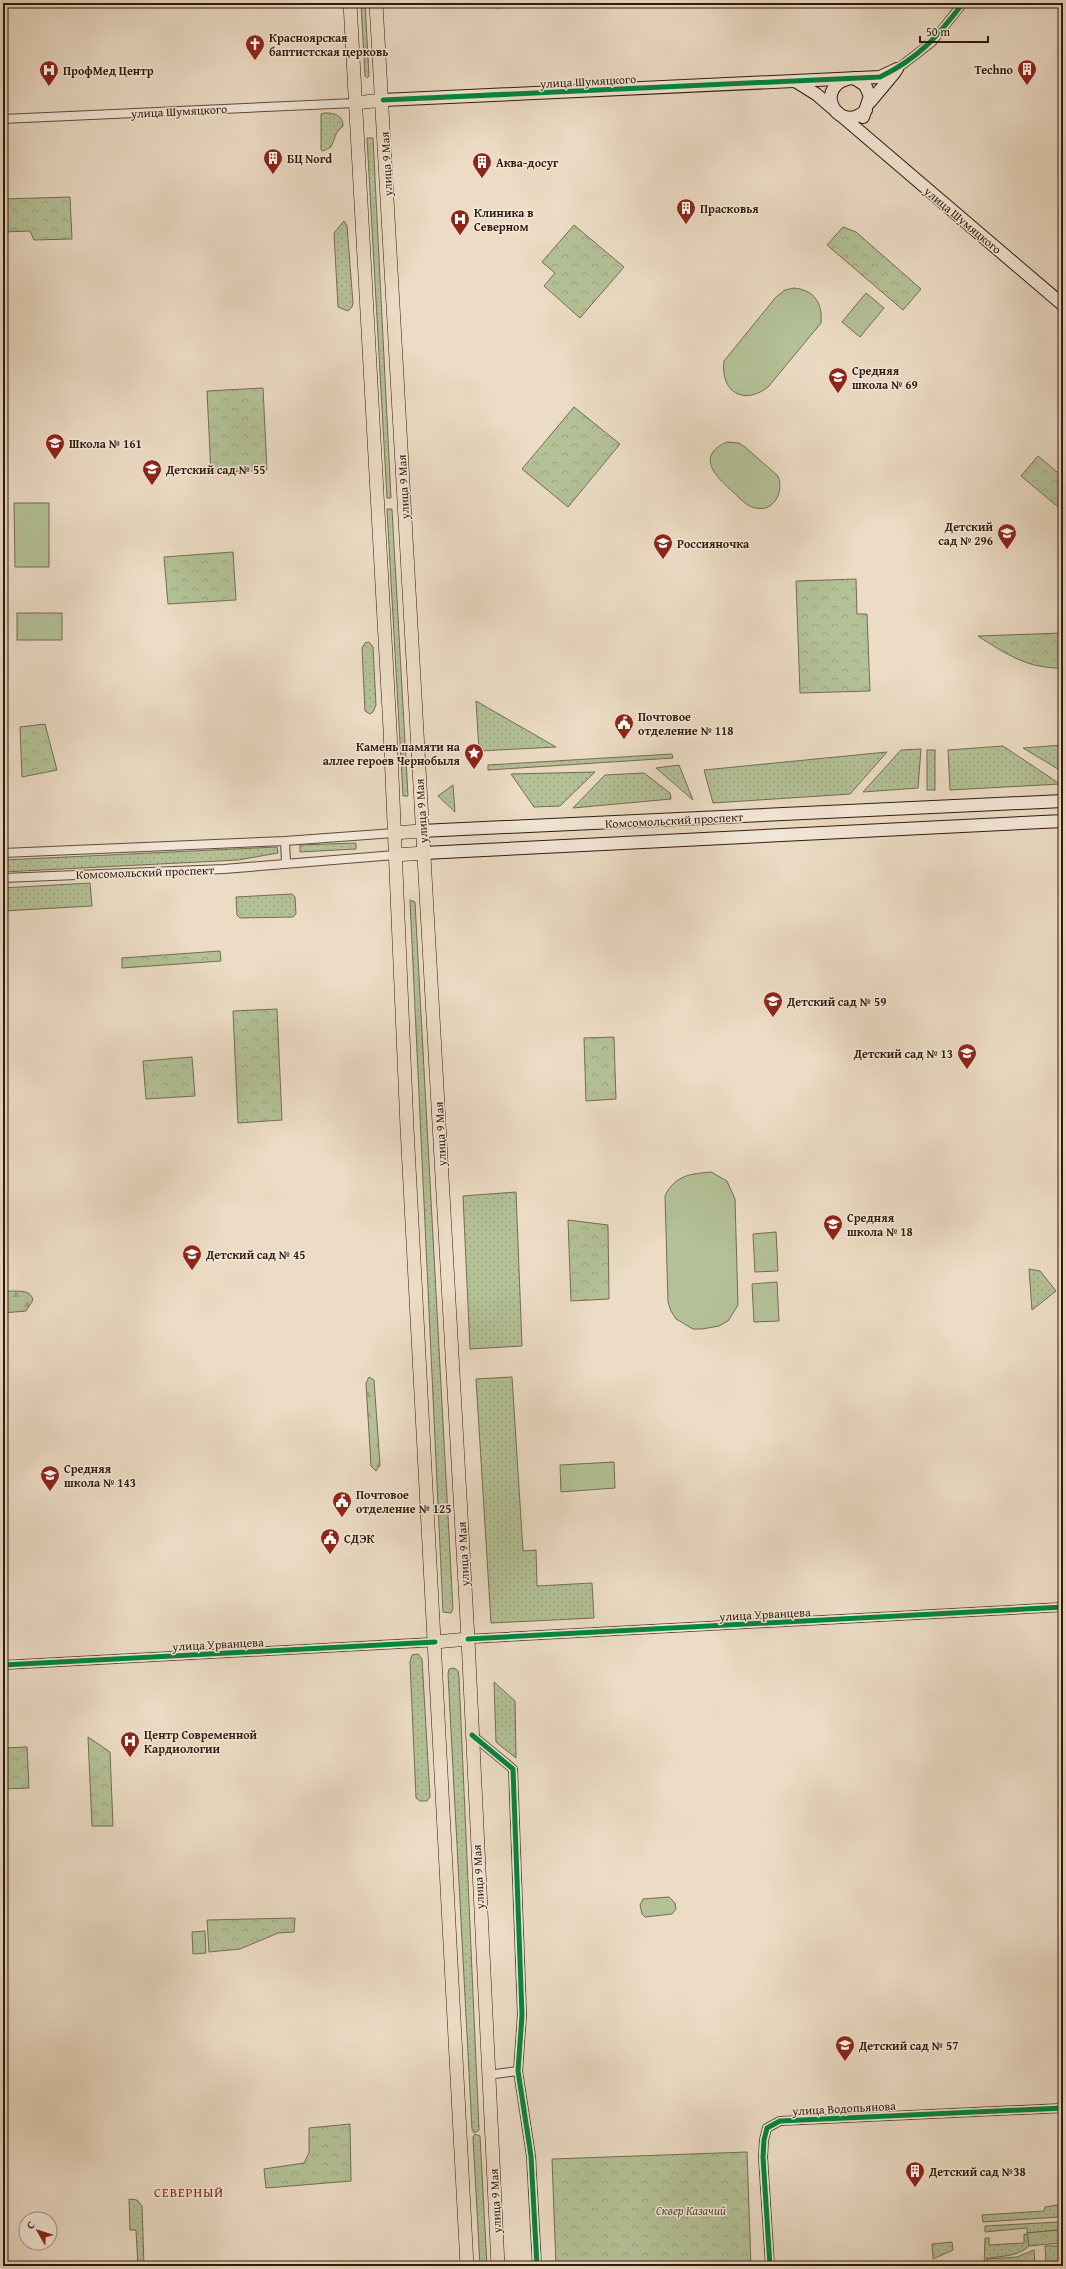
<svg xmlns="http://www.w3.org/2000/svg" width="1066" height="2269" font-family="'Gentium Book Plus',serif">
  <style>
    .grass { fill: url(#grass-dots); stroke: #726d52 }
    .forest { fill: url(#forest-firs); stroke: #726d52 }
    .park { fill: url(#park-crowns); stroke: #726d52 }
    .garden { fill: #b4c197; stroke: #726d52 }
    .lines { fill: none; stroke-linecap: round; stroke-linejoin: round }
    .street-casing { stroke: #604a3a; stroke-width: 10 }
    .secondary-casing { stroke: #31190c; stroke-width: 14 }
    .primary-casing { stroke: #31190c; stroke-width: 14 }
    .street { stroke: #f3e8d9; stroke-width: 8 }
    .secondary { stroke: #f3e8d9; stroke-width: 12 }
    .primary { stroke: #ecdcc5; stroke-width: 13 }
    .cycleway-casing { stroke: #f3e8d9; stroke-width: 8 }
    .cycleway { stroke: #00873e; stroke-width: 5 }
    .labels { text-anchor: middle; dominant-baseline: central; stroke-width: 3; stroke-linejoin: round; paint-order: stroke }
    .poi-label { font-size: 12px; font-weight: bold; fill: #31190c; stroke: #f3e8d9; text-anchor: start }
    .street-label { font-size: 12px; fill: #31190c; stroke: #f3e8d9 }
    .park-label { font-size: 12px; font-style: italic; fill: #584b36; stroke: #f3e8d9 }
    .neighbourhood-label { font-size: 13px; letter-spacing: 1px; fill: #7a1f14; stroke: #f3e8d9 }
  </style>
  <defs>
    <pattern id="grass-dots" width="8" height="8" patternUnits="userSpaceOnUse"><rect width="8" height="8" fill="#b4c197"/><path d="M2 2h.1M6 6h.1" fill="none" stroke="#9ba581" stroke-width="1.8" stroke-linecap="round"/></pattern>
    <pattern id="forest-firs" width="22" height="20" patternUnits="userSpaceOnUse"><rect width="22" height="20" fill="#b4c197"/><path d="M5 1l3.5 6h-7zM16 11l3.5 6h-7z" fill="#9ba581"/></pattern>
    <pattern id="park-crowns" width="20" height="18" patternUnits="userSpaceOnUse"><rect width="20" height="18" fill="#b4c197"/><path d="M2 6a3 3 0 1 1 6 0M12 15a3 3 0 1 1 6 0" fill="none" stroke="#9ba581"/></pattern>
  </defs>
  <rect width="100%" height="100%" fill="#ecdcc5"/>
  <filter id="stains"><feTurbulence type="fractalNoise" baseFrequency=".005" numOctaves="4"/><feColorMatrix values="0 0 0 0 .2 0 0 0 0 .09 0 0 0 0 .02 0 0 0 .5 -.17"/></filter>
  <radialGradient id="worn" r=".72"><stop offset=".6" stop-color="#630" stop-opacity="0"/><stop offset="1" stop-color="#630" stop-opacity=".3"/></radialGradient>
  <g class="grass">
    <path d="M361 3H365L369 76 367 78 365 76Z"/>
    <path d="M325 113C334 113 343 115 343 126L337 132 331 147 323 151 321 150V114Z"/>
    <path d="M367 138H373L391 498H387Z"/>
    <path d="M344 221 347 226 353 303 352 307 348 311 338 307 334 233Z"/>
    <path d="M387 509H392L408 796H403Z"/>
    <path d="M369 642 373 647 376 705 373 712 370 714 365 711 362 648 365 643Z"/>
    <path d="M476 701 556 747 479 751Z"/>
    <path d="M1063 745V772L1023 748Z"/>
    <path d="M1003 746 1060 784 950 790 948 750Z"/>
    <path d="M921 749 918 788 863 792 901 750Z"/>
    <rect x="927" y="750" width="8" height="40"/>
    <path d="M887 752 850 794 713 803 704 770Z"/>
    <path d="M672 754 673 758 488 770V765Z"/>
    <path d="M679 765 693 800 656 768Z"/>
    <path d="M595 772 560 806 534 807 511 774Z"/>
    <path d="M644 773 670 793 671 799 573 808 605 775Z"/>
    <path d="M453 785 455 812 438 796Z"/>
    <path d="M356 843V849L300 852V845Z"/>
    <path d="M277 847 278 853 238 860 3 872V860Z"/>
    <path d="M90 883 92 906 3 911V888Z"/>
    <path d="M292 894 295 897 296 914 293 917 240 918 237 915 236 897Z"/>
    <path d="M410 900 415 902 453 1609 451 1613 443 1612Z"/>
    <path d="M516 1192 522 1346 470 1349 463 1196Z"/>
    <path d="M1029 1269 1040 1271 1056 1291 1032 1310Z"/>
    <path d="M512 1377 523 1551 536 1550 537 1586 592 1583 594 1618 491 1623 476 1379Z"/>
    <path d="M418 1654 422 1659 430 1797 427 1801H420L416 1798 410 1662 412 1655Z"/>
    <path d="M454 1668 458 1671 459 1677 479 2130 474 2133 472 2129 448 1674 449 1669Z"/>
    <path d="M494 1682 515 1701 516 1758 496 1742Z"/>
    <path d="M475 2134 480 2136 487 2266H480L473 2137Z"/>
    <path d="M129 2199 137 2200 142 2206 144 2266H138L136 2230H130Z"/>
    <path d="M1058 2205 1059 2217 983 2222 982 2215 1044 2211 1045 2207Z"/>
    <path d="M1059 2222V2230L1027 2233V2228L985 2232V2226Z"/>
    <path d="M1024 2234 1028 2235 1029 2246C1016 2258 1001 2255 986 2259L1017 2257 1034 2250 1035 2264 984 2266 985 2238H989V2245L1024 2243Z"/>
    <path d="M952 2242 953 2250 933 2259 932 2244Z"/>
    <path d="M1045 2246H1060L1061 2262 1046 2263Z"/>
  </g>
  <g class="forest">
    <path d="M3 1287 7 1291C16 1292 30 1288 33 1300L26 1311 3 1313Z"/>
    <path d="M369 1377 374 1380 380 1465 376 1471 371 1466 366 1383Z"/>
  </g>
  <g class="park">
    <path d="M493 3H604L495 8Z"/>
    <path d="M70 197 72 239 34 240 30 231 3 232V199Z"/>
    <path d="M574 225 624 267 580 318 544 286 555 273 542 262Z"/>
    <path d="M843 227 856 232 921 289 903 310 827 245Z"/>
    <path d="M263 388 267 470 211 473 207 391Z"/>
    <path d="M574 407 620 444 568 507 522 469Z"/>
    <path d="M1038 456 1063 477V511L1021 476Z"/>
    <path d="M233 552 236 600 168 604 164 557Z"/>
    <path d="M856 579 857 614H867L870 691 800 693 796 581Z"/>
    <path d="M1063 633V668C1028 669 1006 654 978 636Z"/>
    <path d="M45 724 57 770 22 777 20 727Z"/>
    <path d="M220 951 221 961 122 968V958Z"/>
    <path d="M277 1009 282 1120 238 1123 233 1011Z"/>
    <path d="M614 1037 616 1099 586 1101 584 1038Z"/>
    <path d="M192 1057 195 1096 146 1099 143 1061Z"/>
    <path d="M568 1220 608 1225 609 1299 571 1301Z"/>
    <path d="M88 1737 110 1752 113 1826H92Z"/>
    <path d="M27 1747 29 1788 3 1789V1748Z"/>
    <path d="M295 1918 294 1932 278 1933 240 1949 209 1952 207 1920Z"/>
    <path d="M350 2124 351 2181 266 2188 264 2169 304 2163 309 2153V2128Z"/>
    <path d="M747 2152 751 2266H556L552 2159Z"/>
    <path d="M1059 2230 1060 2243 1029 2246 1027 2233Z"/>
  </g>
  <g class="garden">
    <path d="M794 288C814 290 823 303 821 323L768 387C744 406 720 392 724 361L776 297 785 290Z"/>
    <path d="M866 293 884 308 860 337 842 322Z"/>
    <path d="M727 442 739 443 745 447 778 476C785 493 772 515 752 507 744 504 738 496 732 491 716 477 695 456 727 442Z"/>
    <path d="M14 503H49V567H15Z"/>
    <rect x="17" y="613" width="45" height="27"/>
    <path d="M711 1172 727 1181 735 1199 738 1305 728 1321 719 1326 702 1329H693L676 1319 671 1311 668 1302 665 1196C675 1175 690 1174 711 1172Z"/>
    <path d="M776 1232 778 1271 755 1272 753 1234Z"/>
    <path d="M777 1282 779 1321 754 1322 752 1284Z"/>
    <path d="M614 1462 615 1488 561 1492 560 1465Z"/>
    <path d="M669 1897 675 1903 676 1909 672 1914 645 1917 642 1914 640 1905 643 1899Z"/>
    <path d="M205 1931 206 1953 193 1954 192 1932Z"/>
  </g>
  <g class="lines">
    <defs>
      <g id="street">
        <path d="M897 69 932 42 963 3"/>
        <path d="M3 119 355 103"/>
        <path d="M285 841 286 863"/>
        <path d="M3 853 285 841 394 833"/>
        <path d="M3 878 224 869 395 855"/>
        <path d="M468 1639 1063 1607"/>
        <path d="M3 1665 435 1642"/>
        <path d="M472 1735 513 1769 522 2015 518 2071 531 2156 537 2266"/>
        <path d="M488 2075 518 2071"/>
        <path d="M770 2266 763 2157 764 2140 767 2128 780 2121 1063 2108"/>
      </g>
      <g id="secondary">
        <path d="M854 78 865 85 870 96 863 117"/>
        <path d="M847 79C813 89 839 136 866 110"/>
        <path d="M795 81 816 94 1063 305"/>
        <path d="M383 100 880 77 897 69"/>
        <path d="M870 102 895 72"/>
        <path d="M421 831 1063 801"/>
        <path d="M424 853 1063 821"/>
      </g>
      <g id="primary">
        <path d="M350 3 390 729 407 1128 467 2266"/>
        <path d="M376 3 468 1639 498 2266"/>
        <path d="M355 103 383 100"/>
        <path d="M394 833 421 831"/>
        <path d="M395 855 424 853"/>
        <path d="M435 1642 468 1639"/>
      </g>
    </defs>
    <use href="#street" class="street-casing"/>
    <use href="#secondary" class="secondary-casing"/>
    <use href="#primary" class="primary-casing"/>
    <use href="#street" class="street"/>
    <use href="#secondary" class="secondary"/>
    <use href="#primary" class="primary"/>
    <defs>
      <g id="cycleway">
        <path d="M383 100 880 77C919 58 937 37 963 3"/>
        <path d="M468 1639 1063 1607"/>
        <path d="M3 1665 435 1642"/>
        <path d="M472 1735 513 1769 522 2015 518 2071 531 2156 537 2266"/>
        <path d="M770 2266 763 2157 764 2140 767 2128 780 2121 1063 2108"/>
      </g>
    </defs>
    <use href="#cycleway" class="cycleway-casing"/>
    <use href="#cycleway" class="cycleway"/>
  </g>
  <defs>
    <symbol id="church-pin" viewBox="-11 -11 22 30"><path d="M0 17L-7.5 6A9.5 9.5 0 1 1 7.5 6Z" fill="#8f2418" stroke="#f3e8d9"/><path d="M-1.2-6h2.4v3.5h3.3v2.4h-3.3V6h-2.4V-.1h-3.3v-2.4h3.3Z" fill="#fff"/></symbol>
    <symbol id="building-pin" viewBox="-11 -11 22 30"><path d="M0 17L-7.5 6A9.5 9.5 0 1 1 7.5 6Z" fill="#8f2418" stroke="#f3e8d9"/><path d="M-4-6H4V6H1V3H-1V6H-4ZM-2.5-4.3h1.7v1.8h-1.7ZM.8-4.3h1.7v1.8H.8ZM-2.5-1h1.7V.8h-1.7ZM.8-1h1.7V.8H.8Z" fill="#fff"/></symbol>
    <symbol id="hospital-pin" viewBox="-11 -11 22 30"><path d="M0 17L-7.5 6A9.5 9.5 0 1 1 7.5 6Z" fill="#8f2418" stroke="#f3e8d9"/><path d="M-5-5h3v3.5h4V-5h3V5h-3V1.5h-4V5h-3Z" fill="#fff"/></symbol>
    <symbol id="school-pin" viewBox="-11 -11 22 30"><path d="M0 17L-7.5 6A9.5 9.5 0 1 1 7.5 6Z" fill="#8f2418" stroke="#f3e8d9"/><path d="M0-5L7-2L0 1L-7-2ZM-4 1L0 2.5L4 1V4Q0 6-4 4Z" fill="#fff"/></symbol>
    <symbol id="civic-pin" viewBox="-11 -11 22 30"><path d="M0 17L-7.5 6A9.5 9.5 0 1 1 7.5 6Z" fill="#8f2418" stroke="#f3e8d9"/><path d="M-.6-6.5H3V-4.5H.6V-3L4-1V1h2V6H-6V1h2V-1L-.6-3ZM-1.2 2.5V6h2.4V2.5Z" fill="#fff"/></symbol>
    <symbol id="sight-pin" viewBox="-11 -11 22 30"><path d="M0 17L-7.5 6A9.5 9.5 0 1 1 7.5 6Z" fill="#8f2418" stroke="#f3e8d9"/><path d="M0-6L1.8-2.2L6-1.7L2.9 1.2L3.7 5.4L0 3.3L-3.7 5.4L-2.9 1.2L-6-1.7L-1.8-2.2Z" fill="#fff"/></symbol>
  </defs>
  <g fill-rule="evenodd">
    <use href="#church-pin" x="244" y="33" width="22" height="30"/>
    <use href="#building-pin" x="1016" y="58" width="22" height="30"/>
    <use href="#hospital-pin" x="38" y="59" width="22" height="30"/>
    <use href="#building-pin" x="262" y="147" width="22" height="30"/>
    <use href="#building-pin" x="471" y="151" width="22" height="30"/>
    <use href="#building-pin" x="675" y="197" width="22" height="30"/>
    <use href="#hospital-pin" x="449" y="208" width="22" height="30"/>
    <use href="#school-pin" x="827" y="366" width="22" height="30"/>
    <use href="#school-pin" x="44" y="432" width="22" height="30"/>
    <use href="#school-pin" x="141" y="458" width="22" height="30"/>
    <use href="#school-pin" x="996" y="522" width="22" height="30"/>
    <use href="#school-pin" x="652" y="532" width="22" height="30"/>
    <use href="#civic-pin" x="613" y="712" width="22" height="30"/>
    <use href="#sight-pin" x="463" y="742" width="22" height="30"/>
    <use href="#school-pin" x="762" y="990" width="22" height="30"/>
    <use href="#school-pin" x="956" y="1042" width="22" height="30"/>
    <use href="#school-pin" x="822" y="1213" width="22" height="30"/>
    <use href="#school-pin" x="181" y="1243" width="22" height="30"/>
    <use href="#school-pin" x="39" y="1464" width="22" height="30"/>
    <use href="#civic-pin" x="331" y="1490" width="22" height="30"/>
    <use href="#civic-pin" x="319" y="1527" width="22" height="30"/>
    <use href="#hospital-pin" x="119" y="1730" width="22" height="30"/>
    <use href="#school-pin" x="834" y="2034" width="22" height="30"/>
    <use href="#building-pin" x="904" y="2160" width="22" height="30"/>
  </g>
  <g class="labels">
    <g class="poi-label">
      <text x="269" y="37">Красноярская<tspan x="269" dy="14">баптистская церковь</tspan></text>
      <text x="1013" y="69" text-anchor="end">Techno</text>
      <text x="63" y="70">ПрофМед Центр</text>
      <text x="287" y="158">БЦ Nord</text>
      <text x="496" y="162">Аква-досуг</text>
      <text x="700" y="208">Прасковья</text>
      <text x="474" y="212">Клиника в<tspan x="474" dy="14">Северном</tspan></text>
      <text x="852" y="370">Средняя<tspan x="852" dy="14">школа № 69</tspan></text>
      <text x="69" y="443">Школа № 161</text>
      <text x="166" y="469">Детский сад № 55</text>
      <text x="993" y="526" text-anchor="end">Детский<tspan x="993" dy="14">сад № 296</tspan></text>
      <text x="677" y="543">Россияночка</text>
      <text x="638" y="716">Почтовое<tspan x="638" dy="14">отделение № 118</tspan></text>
      <text x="460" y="746" text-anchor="end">Камень памяти на<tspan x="460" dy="14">аллее героев Чернобыля</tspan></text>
      <text x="787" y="1001">Детский сад № 59</text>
      <text x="953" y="1053" text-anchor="end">Детский сад № 13</text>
      <text x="847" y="1217">Средняя<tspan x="847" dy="14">школа № 18</tspan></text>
      <text x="206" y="1254">Детский сад № 45</text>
      <text x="64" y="1468">Средняя<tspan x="64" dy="14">школа № 143</tspan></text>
      <text x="356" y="1494">Почтовое<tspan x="356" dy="14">отделение № 125</tspan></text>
      <text x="344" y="1538">СДЭК</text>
      <text x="144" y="1734">Центр Современной<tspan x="144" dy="14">Кардиологии</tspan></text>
      <text x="859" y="2045">Детский сад № 57</text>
      <text x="929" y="2171">Детский сад №38</text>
    </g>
    <g class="street-label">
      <text transform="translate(588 81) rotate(-3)">улица Шумяцкого</text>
      <text transform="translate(179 111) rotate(-3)">улица Шумяцкого</text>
      <text transform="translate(386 164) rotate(-93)">улица 9 Мая</text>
      <text transform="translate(963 220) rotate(40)">улица Шумяцкого</text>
      <text transform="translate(403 487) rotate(-93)">улица 9 Мая</text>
      <text transform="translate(421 811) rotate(-94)">улица 9 Мая</text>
      <text transform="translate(674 820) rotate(-3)">Комсомольский проспект</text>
      <text transform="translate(145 872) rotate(-2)">Комсомольский проспект</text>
      <text transform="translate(440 1134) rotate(-93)">улица 9 Мая</text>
      <text transform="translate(463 1554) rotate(-93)">улица 9 Мая</text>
      <text transform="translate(765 1614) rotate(-3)">улица Урванцева</text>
      <text transform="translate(218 1644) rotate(-3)">улица Урванцева</text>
      <text transform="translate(478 1877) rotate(-93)">улица 9 Мая</text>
      <text transform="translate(844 2108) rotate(-3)">улица Водопьянова</text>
      <text transform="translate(495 2201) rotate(-93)">улица 9 Мая</text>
    </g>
    <g class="park-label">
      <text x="691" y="2210">Сквер Казачий</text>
    </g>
    <g class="neighbourhood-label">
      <text x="189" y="2192">СЕВЕРНЫЙ</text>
    </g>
  </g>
  <rect width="1066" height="2269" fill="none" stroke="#ecdcc5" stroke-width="16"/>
  <rect x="4" y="4" width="1058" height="2261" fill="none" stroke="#31190c" stroke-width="2"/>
  <rect x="8" y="8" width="1050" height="2253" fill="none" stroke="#31190c"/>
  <g transform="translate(38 2231) rotate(309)"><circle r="19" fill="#f3e8d9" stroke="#a59587"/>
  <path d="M0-3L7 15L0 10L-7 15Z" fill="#8f2418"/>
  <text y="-6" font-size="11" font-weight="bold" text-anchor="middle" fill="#31190c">С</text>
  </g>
  <path d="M920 36v6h68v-6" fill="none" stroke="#31190c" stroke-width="2"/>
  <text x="926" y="36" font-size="12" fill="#31190c" stroke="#f3e8d9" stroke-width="3" paint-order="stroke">50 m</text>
  <rect width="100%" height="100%" filter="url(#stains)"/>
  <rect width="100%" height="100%" fill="url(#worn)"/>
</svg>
